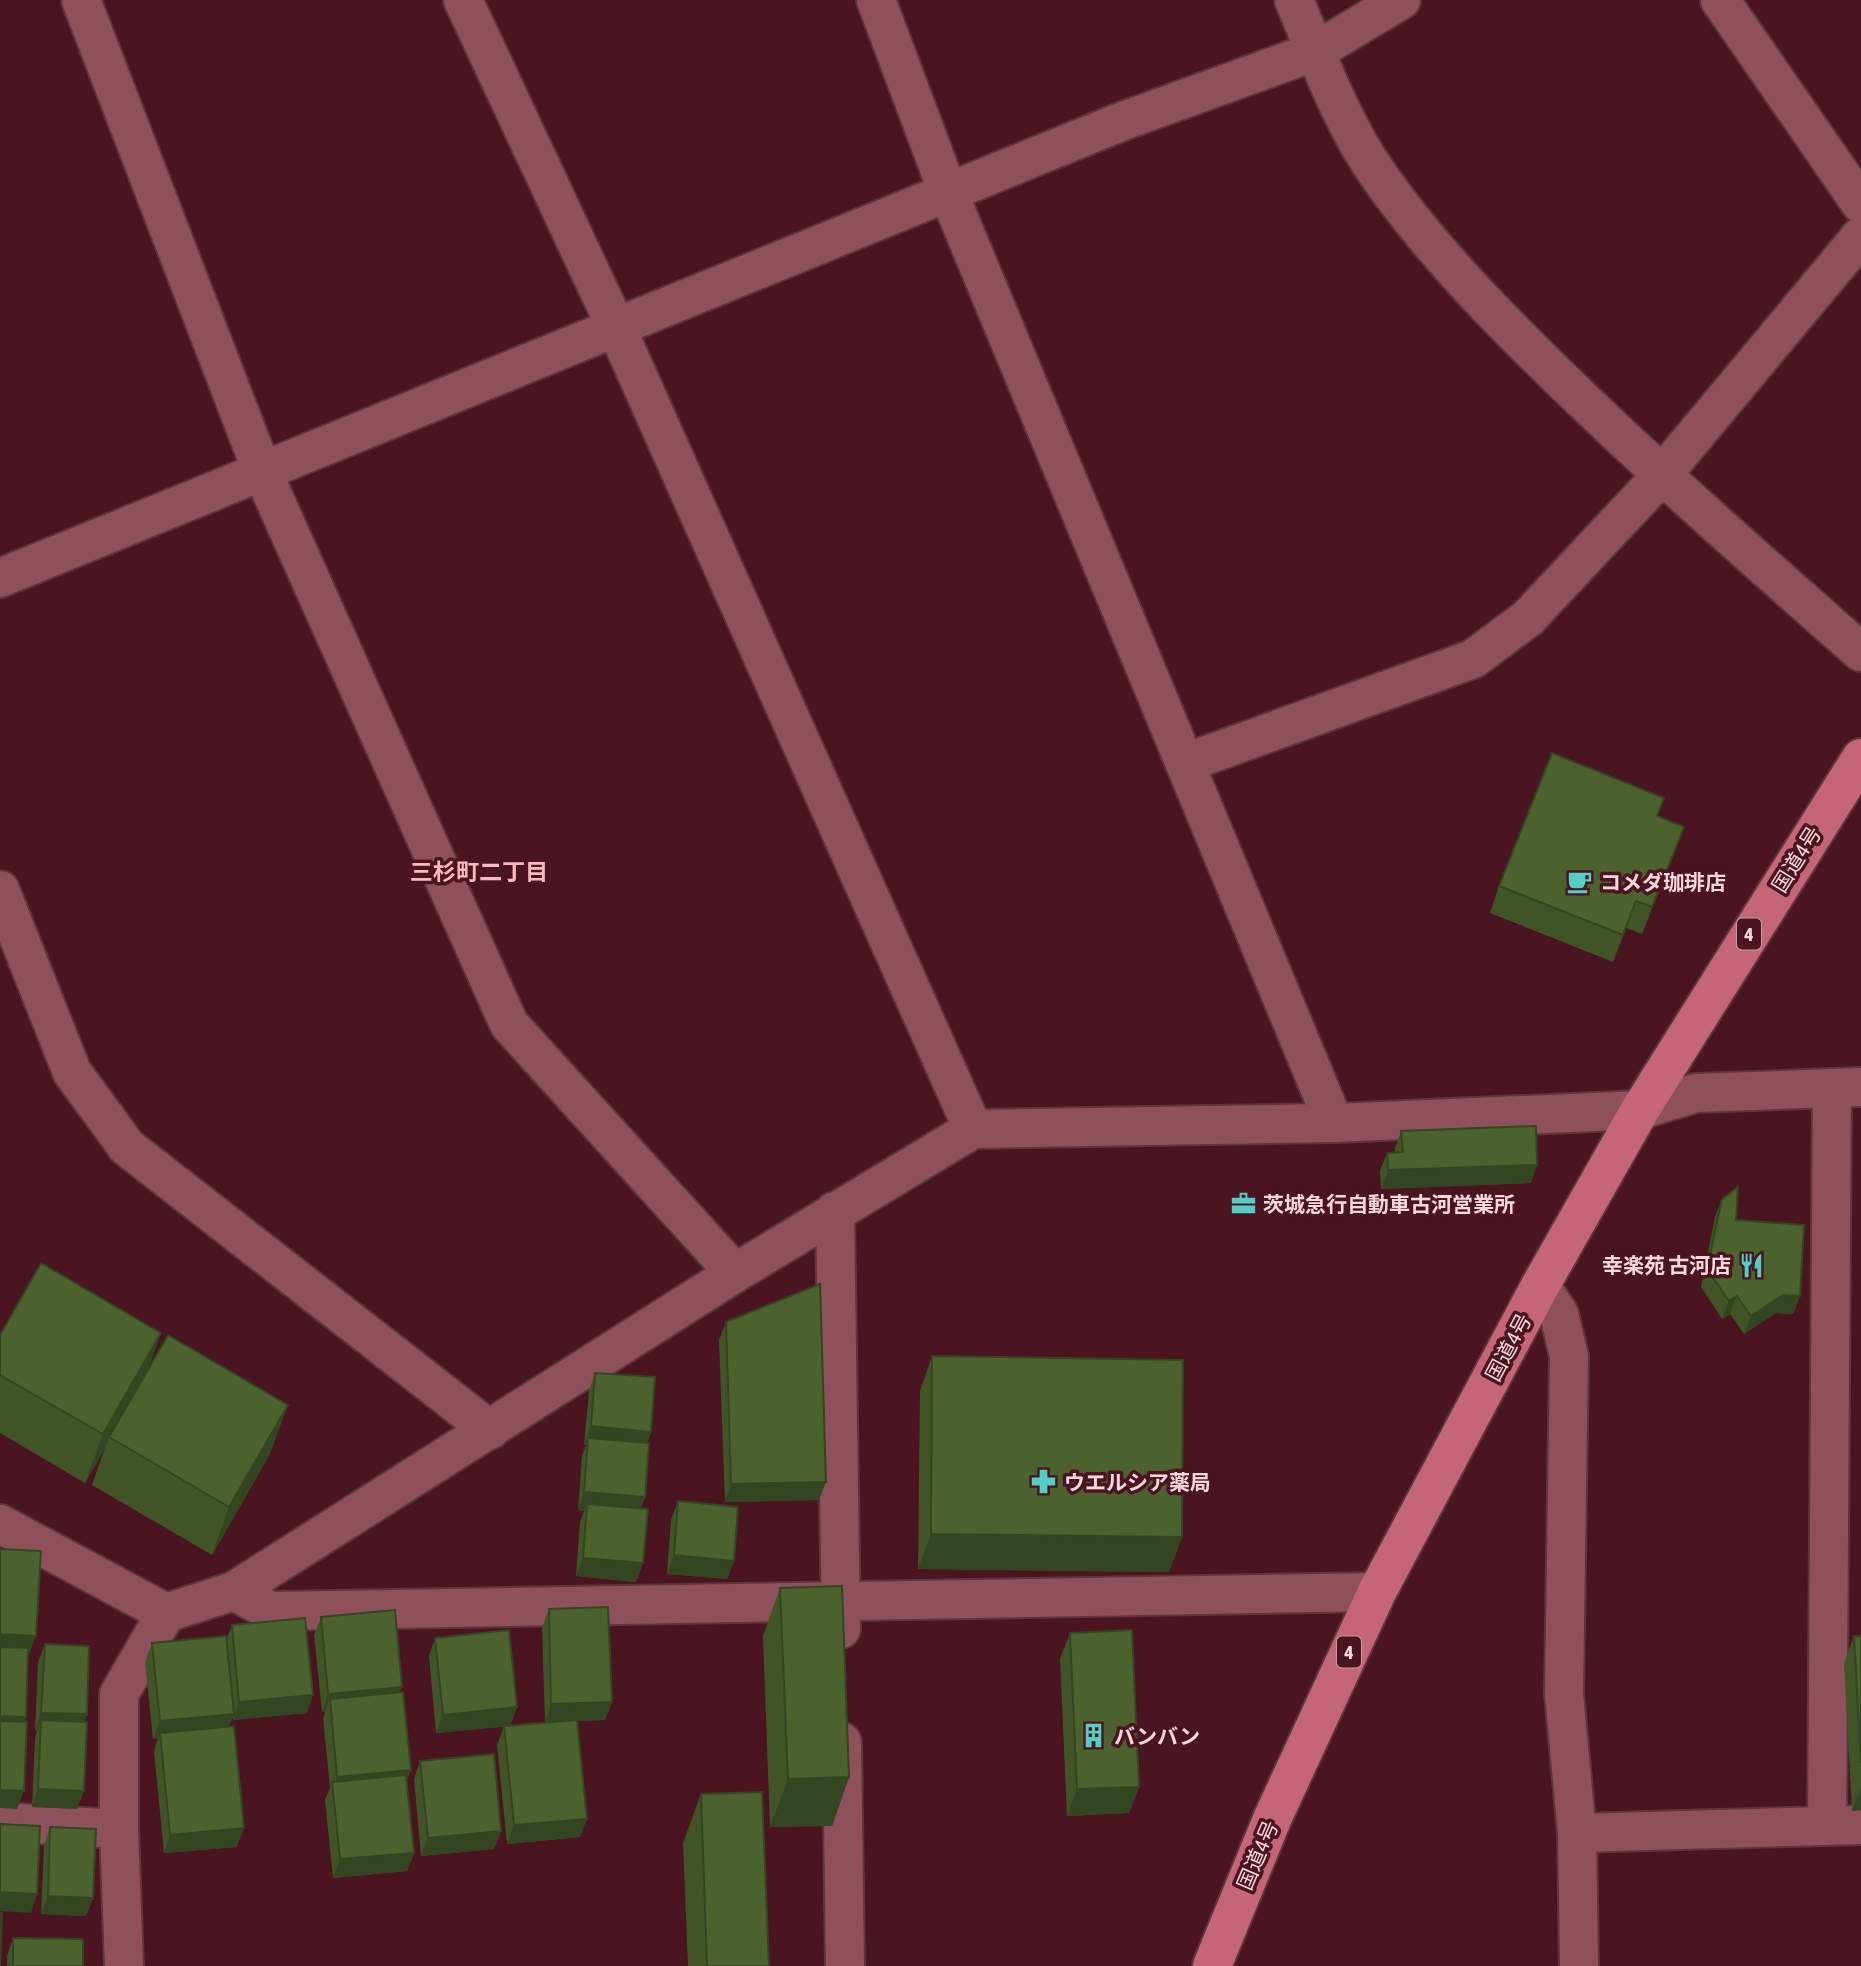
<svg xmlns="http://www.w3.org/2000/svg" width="1861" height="1966" font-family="'Asap Condensed','Noto Sans JP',sans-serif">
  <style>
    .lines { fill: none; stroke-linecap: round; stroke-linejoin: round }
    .minor-casing { stroke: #5e343d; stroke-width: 42 }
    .highway-casing { stroke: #5e343d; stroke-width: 42 }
    .minor { stroke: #8e515c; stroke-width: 38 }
    .highway { stroke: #c46678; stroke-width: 38 }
    .wall { fill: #405428 }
    .shaded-wall { fill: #344521 }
    .building { fill: #4b622f; stroke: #344521; stroke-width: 2 }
    .labels { text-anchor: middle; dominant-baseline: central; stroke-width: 7; stroke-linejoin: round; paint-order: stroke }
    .shield { fill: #4a1421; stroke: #c69ca4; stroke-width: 2 }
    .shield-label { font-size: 19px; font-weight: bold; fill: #fbd7dc }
    .street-label { font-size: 21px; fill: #fbd7dc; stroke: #4a1421 }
    .poi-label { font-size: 21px; font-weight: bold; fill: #fbd7dc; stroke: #4a1421; text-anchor: start }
    .neighbourhood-label { font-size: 23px; font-weight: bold; fill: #fcb7c1; stroke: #4a1421 }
  </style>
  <rect width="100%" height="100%" fill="#4a1421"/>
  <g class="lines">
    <defs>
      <g id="minor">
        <path d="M81 0 262 471 509 1024 735 1273"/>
        <path d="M463 0 616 327 973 1129"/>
        <path d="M876 0 948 192 1334 1123"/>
        <path d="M1294 0C1319 59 1342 124 1379 176 1433 253 1500 320 1567 385 1662 477 1761 564 1861 652"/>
        <path d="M1720 0 1861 204"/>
        <path d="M0 578 1123 121 1316 51 1401 0"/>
        <path d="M1185 763 1473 659 1528 618 1661 476 1861 236"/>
        <path d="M0 890 72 1072 127 1147 490 1430"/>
        <path d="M835 1211 841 1629"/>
        <path d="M1540 1286 1559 1314 1569 1356 1564 1694 1577 1833 1579 1966"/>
        <path d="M0 1524 166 1613"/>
        <path d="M234 1591 271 1611 1377 1592"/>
        <path d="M842 1742 845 1966"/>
        <path d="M0 1822 119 1829"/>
        <path d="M1827 1825 1832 1088"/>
        <path d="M1577 1833 1861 1825"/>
        <path d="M124 1966 119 1829V1694L166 1613 234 1591 735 1273 973 1129 1334 1123 1640 1110 1696 1093 1861 1087"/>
      </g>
      <path id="highway" d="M1212 1966 1273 1817 1377 1592 1540 1286 1640 1110 1861 758"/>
    </defs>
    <use href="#minor" class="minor-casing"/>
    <use href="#highway" class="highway-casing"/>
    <use href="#minor" class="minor"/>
    <use href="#highway" class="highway"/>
  </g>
  <g class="wall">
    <path d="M1664 798 1657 816 1674 853 1642 934 1626 928 1613 962 1490 913 1499 886Z"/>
    <path d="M1401 1131 1537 1165 1531 1183 1381 1189 1380 1171 1387 1153 1395 1152V1149Z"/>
    <path d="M1722 1199 1736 1220 1800 1296 1793 1314 1776 1313 1744 1334 1730 1314 1722 1319 1701 1287 1715 1217Z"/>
    <path d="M726 1322 819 1500 725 1502 719 1340Z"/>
    <path d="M0 1335 148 1370 270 1454 212 1555 92 1485 105 1448 85 1483 0 1433Z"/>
    <path d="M932 1356 1182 1537 1169 1572 918 1569 920 1391Z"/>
    <path d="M595 1373 651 1432 647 1443 645 1497 641 1508 643 1563 636 1582 576 1576 580 1522 584 1511 578 1510 582 1456 586 1445H584L589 1391Z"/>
    <path d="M678 1501 734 1561 727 1579 667 1574 671 1520Z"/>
    <path d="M780 1588 849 1777 832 1826 770 1827 763 1636Z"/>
    <path d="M549 1609 612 1702 605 1720 577 1721 580 1837 507 1844 497 1745 504 1726 560 1721 545 1722 542 1628Z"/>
    <path d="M321 1617 400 1693 407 1781 414 1853 407 1871 333 1878 325 1800 330 1788 323 1718 325 1712H322L314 1635Z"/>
    <path d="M232 1625 307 1713 233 1720 232 1717 229 1727 237 1847 164 1853 154 1751 158 1738 153 1739 145 1662 152 1643 226 1641Z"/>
    <path d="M1070 1633 1139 1787 1129 1813 1067 1816 1060 1659Z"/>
    <path d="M1854 1636H1861V1810L1852 1811 1844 1663Z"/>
    <path d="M435 1638 517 1707 510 1726 436 1733 429 1656Z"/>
    <path d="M45 1644 87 1714 84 1722 77 1809 32 1807 35 1738 37 1731H35L38 1662Z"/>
    <path d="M420 1761 501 1831 494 1849 421 1856 414 1779Z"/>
    <path d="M701 1794 769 1966H688L683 1843Z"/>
    <path d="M50 1827 93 1898 86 1916 41 1914 44 1845Z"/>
    <path d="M13 1938 83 1966H7V1956Z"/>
  </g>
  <g class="shaded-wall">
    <path d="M1684 827 1674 853 1642 934 1652 907Z"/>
    <path d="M1537 1165 1531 1183 1381 1189 1388 1170Z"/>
    <path d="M1783 1295 1800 1296 1793 1314 1776 1313 1744 1334 1751 1316Z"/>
    <path d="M1737 1296 1730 1314 1722 1319 1729 1301Z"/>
    <path d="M161 1333 144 1381 109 1437 105 1448 85 1483 103 1434Z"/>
    <path d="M288 1405 270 1454 212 1555 229 1507Z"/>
    <path d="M591 1426 651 1432 645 1450 588 1438 586 1445H584Z"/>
    <path d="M826 1482 819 1500 725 1502 731 1484Z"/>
    <path d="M584 1492 645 1497 638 1515 587 1504 584 1511 578 1510Z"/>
    <path d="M931 1534 1182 1537 1169 1572 918 1569Z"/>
    <path d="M674 1555 734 1561 727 1579 667 1574Z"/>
    <path d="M583 1558 643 1563 636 1582 576 1576Z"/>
    <path d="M0 1634 36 1636 29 1654 0 1653Z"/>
    <path d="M402 1687 395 1705 330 1699 325 1712H322L328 1694Z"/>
    <path d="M313 1695 307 1713 233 1720 239 1702Z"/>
    <path d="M612 1702 605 1720 545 1722 551 1704Z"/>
    <path d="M517 1707 510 1726 436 1733 443 1715Z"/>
    <path d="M41 1713 87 1714 80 1733 41 1720 37 1731H35Z"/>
    <path d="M234 1714 227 1732 160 1733 158 1738 153 1739 160 1721Z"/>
    <path d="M0 1716 26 1717 19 1735 0 1734Z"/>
    <path d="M411 1770 404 1788 333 1789 337 1777Z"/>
    <path d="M849 1777 832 1826 770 1827 788 1779Z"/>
    <path d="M1139 1787 1129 1813 1067 1816 1077 1789Z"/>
    <path d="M1861 1787V1810L1852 1811Z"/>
    <path d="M38 1789 84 1791 77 1809 32 1807Z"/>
    <path d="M0 1790 24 1791 17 1809 0 1808Z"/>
    <path d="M587 1819 580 1837 507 1844 514 1825Z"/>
    <path d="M244 1828 237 1847 164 1853 170 1835Z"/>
    <path d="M501 1831 494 1849 421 1856 428 1838Z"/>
    <path d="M414 1853 407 1871 333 1878 340 1859Z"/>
    <path d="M0 1892 37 1894 31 1913 0 1911Z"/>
    <path d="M48 1896 93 1898 86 1916 41 1914Z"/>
  </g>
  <g class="building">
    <path d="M1552 753 1664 798 1657 816 1684 827 1652 907 1636 901 1623 935 1499 886Z"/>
    <path d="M1536 1126 1537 1165 1388 1170 1387 1153 1403 1152 1401 1131Z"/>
    <path d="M1738 1187 1736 1220 1804 1225 1800 1296 1783 1295 1751 1316 1737 1296 1729 1301 1707 1269 1722 1199Z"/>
    <path d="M41 1263 161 1333 103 1434 0 1375V1335Z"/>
    <path d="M820 1284 826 1482 731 1484 726 1322Z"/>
    <path d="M168 1335 288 1405 229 1507 109 1437Z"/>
    <path d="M932 1356 1183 1360 1182 1537 931 1534Z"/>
    <path d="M595 1373 655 1377 651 1432 591 1426Z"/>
    <path d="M588 1438 649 1443 645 1497 584 1492Z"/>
    <path d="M678 1501 738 1507 734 1561 674 1555Z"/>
    <path d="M587 1504 648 1509 643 1563 583 1558Z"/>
    <path d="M0 1549 41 1551 36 1636 0 1634Z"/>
    <path d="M842 1586 849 1777 788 1779 780 1588Z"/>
    <path d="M608 1607 612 1702 551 1704 549 1609Z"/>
    <path d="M395 1610 402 1687 328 1694 321 1617Z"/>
    <path d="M305 1618 313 1695 239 1702 232 1625Z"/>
    <path d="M509 1630 517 1707 443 1715 435 1638Z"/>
    <path d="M1132 1630 1139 1787 1077 1789 1070 1633Z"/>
    <path d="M226 1636 234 1714 160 1721 152 1643Z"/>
    <path d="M1854 1636H1861V1763Z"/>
    <path d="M45 1644 89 1646 87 1714 41 1713Z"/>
    <path d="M0 1647 28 1648 26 1717 0 1716Z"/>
    <path d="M403 1692 411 1770 337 1777 330 1699Z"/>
    <path d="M41 1720 87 1722 84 1791 38 1789Z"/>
    <path d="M577 1720 587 1819 514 1825 504 1726Z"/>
    <path d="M0 1721 27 1722 24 1791 0 1790Z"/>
    <path d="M234 1726 244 1828 170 1835 160 1733Z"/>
    <path d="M494 1754 501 1831 428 1838 420 1761Z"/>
    <path d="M406 1775 414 1853 340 1859 332 1782Z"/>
    <path d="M762 1792 769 1966H707L701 1794Z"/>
    <path d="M0 1824 40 1826 37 1894 0 1892Z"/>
    <path d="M50 1827 96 1829 93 1898 48 1896Z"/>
    <path d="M0 1913H2L0 1966Z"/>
    <path d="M13 1938 83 1939V1966H13Z"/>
  </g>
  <defs>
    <symbol id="cafe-bare" viewBox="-9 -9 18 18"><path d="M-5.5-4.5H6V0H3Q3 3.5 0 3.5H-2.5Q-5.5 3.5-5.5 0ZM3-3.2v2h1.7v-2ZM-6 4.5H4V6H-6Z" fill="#55cec5" stroke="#4a1421" stroke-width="2.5" paint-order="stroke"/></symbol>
    <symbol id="office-bare" viewBox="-9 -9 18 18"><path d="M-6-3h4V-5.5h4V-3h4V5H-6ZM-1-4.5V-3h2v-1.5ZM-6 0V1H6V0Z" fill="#55cec5" stroke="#4a1421" stroke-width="2.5" paint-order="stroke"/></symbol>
    <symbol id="restaurant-bare" viewBox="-9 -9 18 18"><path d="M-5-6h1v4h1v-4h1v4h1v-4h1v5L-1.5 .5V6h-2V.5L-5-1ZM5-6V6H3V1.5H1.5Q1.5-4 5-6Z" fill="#55cec5" stroke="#4a1421" stroke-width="2.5" paint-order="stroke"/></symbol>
    <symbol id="pharmacy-bare" viewBox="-9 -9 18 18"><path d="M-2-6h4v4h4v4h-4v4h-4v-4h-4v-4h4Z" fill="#55cec5" stroke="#4a1421" stroke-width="2.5" paint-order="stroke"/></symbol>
    <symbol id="building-bare" viewBox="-9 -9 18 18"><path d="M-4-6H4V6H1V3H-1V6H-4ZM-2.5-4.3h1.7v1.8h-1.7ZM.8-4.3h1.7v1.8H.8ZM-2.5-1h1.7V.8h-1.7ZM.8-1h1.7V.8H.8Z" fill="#55cec5" stroke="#4a1421" stroke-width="2.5" paint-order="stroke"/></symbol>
  </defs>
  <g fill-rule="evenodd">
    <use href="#cafe-bare" x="1562" y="864" width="35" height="35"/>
    <use href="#office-bare" x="1226" y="1186" width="35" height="35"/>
    <use href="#restaurant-bare" x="1734" y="1248" width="35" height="35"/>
    <use href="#pharmacy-bare" x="1026" y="1464" width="35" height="35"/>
    <use href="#building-bare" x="1076" y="1718" width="35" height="35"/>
  </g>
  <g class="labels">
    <g class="shield">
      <rect x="1737" y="918.5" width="24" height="31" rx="5"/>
      <rect x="1337" y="1636.5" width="24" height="31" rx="5"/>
    </g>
    <g class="shield-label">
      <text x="1749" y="934">4</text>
      <text x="1349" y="1652">4</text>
    </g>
    <g class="street-label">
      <text transform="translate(1796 859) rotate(-58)">国道4号</text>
      <text transform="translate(1508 1347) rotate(-62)">国道4号</text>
      <text transform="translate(1257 1855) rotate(-67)">国道4号</text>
    </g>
    <g class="poi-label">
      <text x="1600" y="882">コメダ珈琲店</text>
      <text x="1263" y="1204">茨城急行自動車古河営業所</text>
      <text x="1731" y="1265" text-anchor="end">幸楽苑 古河店</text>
      <text x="1064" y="1482">ウエルシア薬局</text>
      <text x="1114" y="1736">バンバン</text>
    </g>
    <g class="neighbourhood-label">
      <text x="479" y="872">三杉町二丁目</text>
    </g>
  </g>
</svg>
